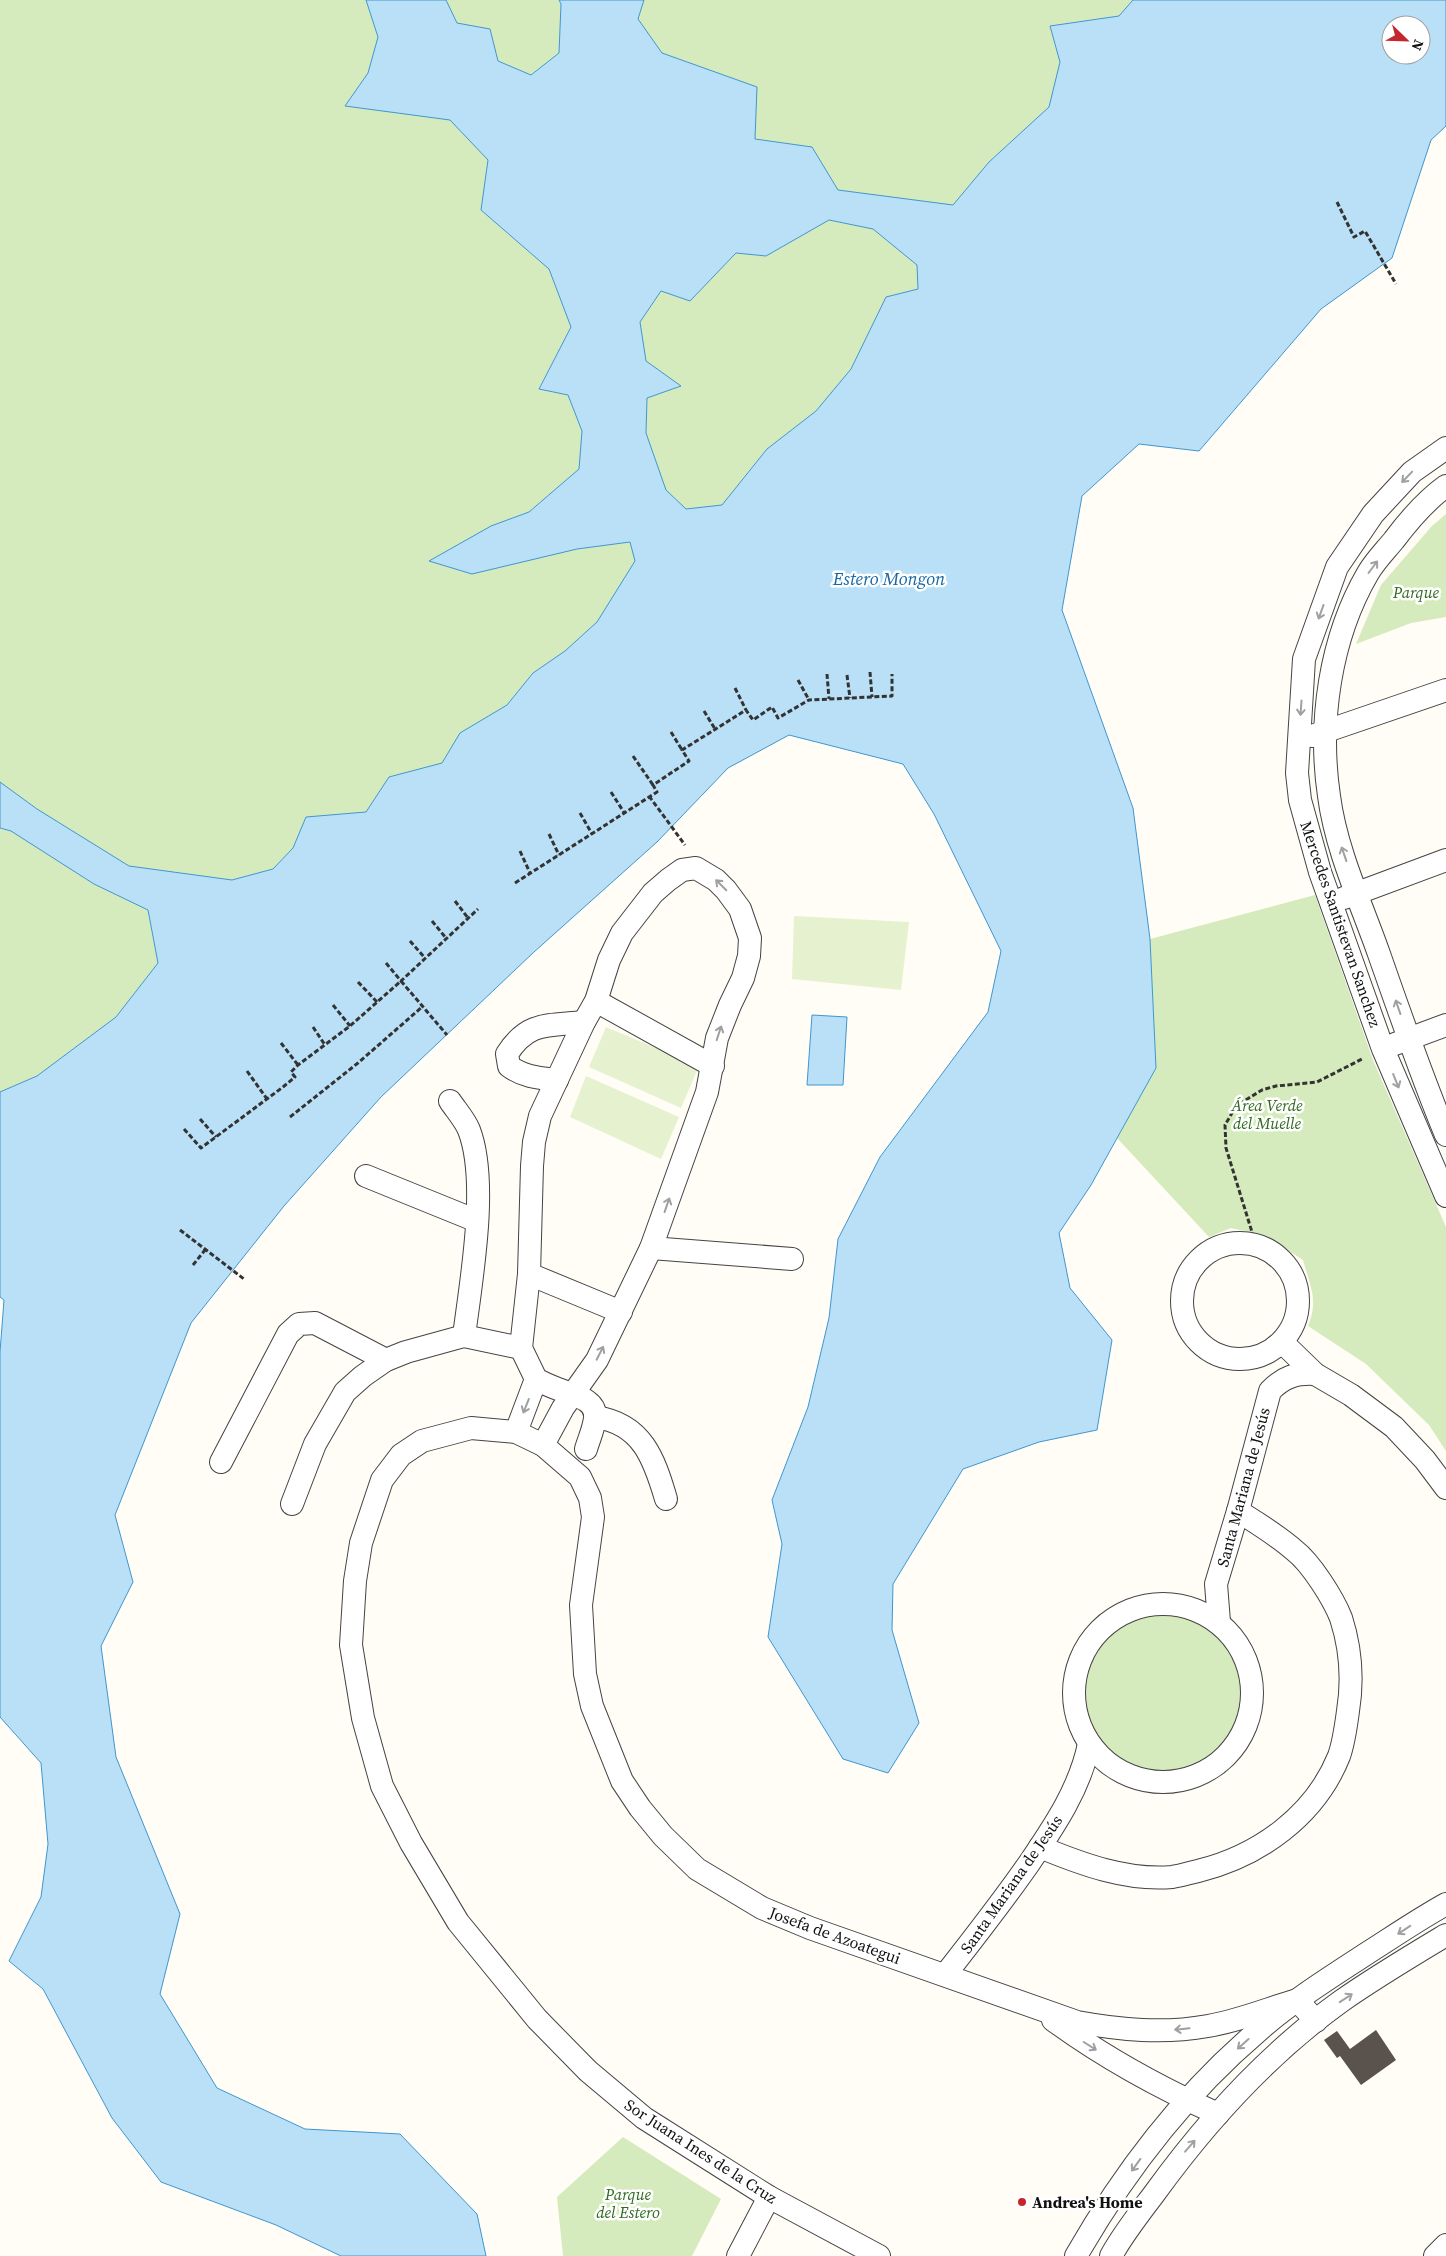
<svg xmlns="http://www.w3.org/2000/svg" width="1446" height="2256" font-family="'Source Serif 4',serif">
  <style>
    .green { fill: #d5ebbd }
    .pitch { fill: #e6f2cf }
    .water { fill: #b9e0f7; stroke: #3f96cf; fill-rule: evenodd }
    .building { fill: #5a524d }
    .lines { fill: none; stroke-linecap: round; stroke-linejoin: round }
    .minor-casing { stroke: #444; stroke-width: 24 }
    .path { stroke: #333; stroke-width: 3; stroke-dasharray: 5 2.5; stroke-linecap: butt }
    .minor { stroke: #fff; stroke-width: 22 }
    .oneway { stroke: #a0a0a0 }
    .poi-dot { fill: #c4262e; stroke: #fff; stroke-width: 2 }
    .labels { text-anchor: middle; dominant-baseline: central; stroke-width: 5; stroke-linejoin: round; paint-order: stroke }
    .park-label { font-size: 16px; font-style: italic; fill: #2f6b1f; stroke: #fff }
    .street-label { font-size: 16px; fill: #111; stroke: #fff }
    .poi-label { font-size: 16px; font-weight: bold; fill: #111; stroke: #fff; text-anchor: start }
    .water-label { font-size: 18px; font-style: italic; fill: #1768a6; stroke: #fff }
  </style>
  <rect width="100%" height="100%" fill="#fffdf5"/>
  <g class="green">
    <path d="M0 0H366L378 37 368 73 345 106 450 120 488 160 481 210 549 269 571 327 539 388 568 395 582 431 579 469 529 512 491 526 577 549 631 542 635 561 597 622 565 651 533 673 507 705 460 733 442 763 389 777 366 812 306 817 293 848 273 869 232 880 129 866 37 809 0 782Z"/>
    <path d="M446 0H559L561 4 559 53 531 75 498 61 490 29 457 23Z"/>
    <path d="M644 0H1133L1119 16 1050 26 1061 62 1049 107 989 162 953 205 838 190 812 147 755 139 756 87 662 53 638 19Z"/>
    <path d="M829 220 873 229 918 265V289L886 297 851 369 816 411 767 449 722 505 686 509 666 490 646 433 647 398 681 386 646 361 640 322 661 291 690 301 736 253 766 256Z"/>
    <path d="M1446 514V617L1411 623 1356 644 1381 585 1431 527Z"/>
    <path d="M0 829 11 830 94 884 148 910 158 963 116 1017 37 1076 0 1092Z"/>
    <path d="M1315 895 1373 1060 1446 1227V1451L1429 1425 1366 1364 1308 1326C1319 1300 1310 1286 1303 1260L1266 1236 1231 1228 1209 1237 1117 1138 1156 1068 1150 939Z"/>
    <circle cx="1163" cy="1693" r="89"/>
    <path d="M623 2137 721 2199 692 2256H563L557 2197Z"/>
  </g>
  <g class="pitch">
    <path d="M794 916 909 922 901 990 792 979Z"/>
    <path d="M606 1027 699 1066 681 1108 589 1067Z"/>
    <path d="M586 1076 679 1117 661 1159 570 1117Z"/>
  </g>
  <g class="water">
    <path d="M366 0H446L457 23 490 29 498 61 531 75 559 53 561 4 559 0H644L638 19 662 53 757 87 755 139 812 147 838 190 953 205 989 162 1049 107 1060 62 1050 26 1119 16 1133 0H1446V126L1431 140 1392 258 1321 309 1199 451 1139 444 1082 496 1062 610 1133 808 1150 939 1156 1068 1091 1185 1059 1233 1070 1288 1112 1340 1097 1430 1039 1442 963 1469 893 1584 892 1630 919 1723 888 1773 843 1759 768 1637 782 1544 772 1500 808 1407 829 1318 838 1239 880 1157 988 1012 1001 951 934 814 903 764 789 735 728 768 657 842 534 952 381 1097 284 1206 191 1323 115 1515 133 1582 101 1646 116 1757 180 1914 160 1994 217 2088 305 2129 400 2134 477 2214 486 2256H341L276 2225 161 2182 112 2118 43 1989 9 1961 41 1897 48 1844 41 1763 0 1717V1352L4 1300 0 1297V1092L37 1076 116 1017 158 963 148 910 94 884 11 831 0 828V782L37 809 129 866 232 880 273 869 293 848 306 817 366 812 389 777 442 763 460 733 507 705 533 673 565 651 597 622 635 561 630 542 577 549 472 574 429 561 491 526 529 512 579 469 582 431 568 395 539 389 571 327 549 269 481 210 488 160 450 120 345 106 368 73 378 37ZM1391 25H1421V55H1391ZM829 220 873 229 917 265 918 289 886 297 851 369 816 411 767 449 722 505 686 509 666 490 646 433 647 398 681 386 646 361 640 322 661 291 690 301 736 253 766 256Z"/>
    <path d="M812 1015 847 1017 843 1085H807Z"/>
  </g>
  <path class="building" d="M1376 2030 1396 2060 1361 2085 1340 2056 1337 2058 1324 2040 1337 2031 1350 2049Z"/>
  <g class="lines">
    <defs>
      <g id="minor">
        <path d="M1446 448 1412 472 1373 514 1337 567 1304 659 1297 773 1300 800 1320 872 1383 1049 1446 1196"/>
        <path d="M1446 486C1425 501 1409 520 1394 540 1385 551 1375 561 1368 573 1330 638 1318 722 1329 796 1336 850 1361 903 1379 954 1400 1014 1421 1075 1446 1135"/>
        <path d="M1312 736 1446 690"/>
        <path d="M1344 898 1446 860"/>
        <path d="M596 1001 713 1066"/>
        <path d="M1395 1044 1446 1025"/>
        <path d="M557 1080C540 1078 523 1077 509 1066L507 1054C528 1021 548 1026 584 1022"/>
        <path d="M450 1101C456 1110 465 1120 469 1130 489 1182 471 1281 464 1336"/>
        <path d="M366 1176 477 1221"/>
        <circle cx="1240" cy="1301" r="58"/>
        <path d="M651 1248 792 1259"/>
        <path d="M529 1274 621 1312"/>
        <path d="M1282 1342 1315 1374 1351 1395 1394 1427 1425 1460 1446 1488"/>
        <path d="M596 1417C642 1424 654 1458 666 1499"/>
        <path d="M516 1432 536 1379"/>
        <path d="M543 1445 563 1408 597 1360 651 1248 707 1092 717 1038 730 1005 743 978 749 956 750 938 740 909 726 890 716 880 696 868 682 870 668 880 653 893 622 933 609 960 596 1001 584 1022 540 1116 534 1142 532 1166 529 1274 521 1348 536 1379C543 1383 550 1386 558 1389 571 1395 597 1398 595 1418 594 1428 589 1439 586 1449"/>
        <path d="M221 1462 288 1334 299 1324 315 1323 386 1360"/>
        <path d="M292 1504 315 1444 345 1392 363 1376 386 1360 406 1352 464 1336 521 1348"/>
        <circle cx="1163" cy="1693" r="89"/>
        <path d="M1219 1622 1216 1584 1238 1511 1270 1391C1283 1377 1296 1373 1315 1374"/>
        <path d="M1040 1847C1081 1864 1127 1881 1172 1877 1180 1876 1189 1873 1198 1871 1259 1856 1315 1816 1339 1756 1344 1742 1346 1726 1348 1711 1353 1680 1351 1649 1341 1618 1333 1598 1311 1563 1294 1550 1277 1535 1257 1523 1238 1511"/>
        <path d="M945 1975C974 1938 1003 1901 1030 1862 1055 1825 1080 1788 1089 1744"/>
        <path d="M1053 2020C1105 2058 1160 2088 1218 2114"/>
        <path d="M738 2256 769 2197"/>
        <path d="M879 2256 769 2197 644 2118 588 2071 537 2019 458 1922 411 1843 382 1786 363 1718 351 1645 355 1581 361 1543 382 1480 401 1455 422 1441 471 1428 516 1432 543 1445 580 1477 590 1498 593 1517 581 1605 585 1674 592 1706 622 1781 640 1808 663 1836 697 1869 762 1908 810 1928 1077 2022C1121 2030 1163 2034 1208 2026 1238 2021 1267 2009 1297 2000L1316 2021"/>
        <path d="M1076 2256C1124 2172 1184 2094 1258 2031 1292 2001 1331 1977 1369 1952 1394 1936 1419 1919 1446 1904"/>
        <path d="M1111 2256C1123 2234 1139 2214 1154 2194 1206 2122 1268 2054 1340 2002 1374 1978 1411 1956 1446 1935"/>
        <path d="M1435 2256 1446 2245"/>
      </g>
    </defs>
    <use href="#minor" class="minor-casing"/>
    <g class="path">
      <path d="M1337 202 1354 237 1365 231 1396 284"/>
      <path d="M870 672 872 697"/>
      <path d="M827 674 829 699"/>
      <path d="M847 675 850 698"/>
      <path d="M798 680 809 700"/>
      <path d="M735 688 746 710"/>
      <path d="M704 711 715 729"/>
      <path d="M671 732 682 750"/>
      <path d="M633 756 653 785"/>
      <path d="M611 792 625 814"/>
      <path d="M649 796 685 845"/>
      <path d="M580 813 592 834"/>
      <path d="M549 834 559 855"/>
      <path d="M520 851 530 873"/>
      <path d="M515 883 657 792 653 785 689 761 682 750 746 710 753 720 772 707 778 718 809 700 892 696V674"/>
      <path d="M455 901 468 918"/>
      <path d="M432 921 446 938"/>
      <path d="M410 941 425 958"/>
      <path d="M386 963 401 981 478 909"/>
      <path d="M358 982 377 1002"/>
      <path d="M333 1005 350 1026"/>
      <path d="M313 1027 325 1045"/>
      <path d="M281 1043 298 1065"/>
      <path d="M247 1071 267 1099"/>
      <path d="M290 1117 358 1063 422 1007"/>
      <path d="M200 1119 216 1137"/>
      <path d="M184 1129 201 1148 283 1087 295 1077 291 1072 298 1065 350 1026 401 981 447 1035"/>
      <path d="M180 1230 244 1279"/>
      <path d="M1256 1245 1226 1148 1225 1125 1232 1113 1244 1101 1262 1090 1276 1086 1317 1082 1364 1058"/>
      <path d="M193 1265 205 1250"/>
    </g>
    <use href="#minor" class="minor"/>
  </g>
  <defs><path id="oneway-shaft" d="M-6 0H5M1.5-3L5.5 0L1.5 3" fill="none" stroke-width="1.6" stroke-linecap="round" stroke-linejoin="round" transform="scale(1.25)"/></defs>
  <g class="oneway">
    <use href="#oneway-shaft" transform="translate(1407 477) rotate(134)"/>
    <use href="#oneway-shaft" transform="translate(1373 567) rotate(-53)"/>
    <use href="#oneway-shaft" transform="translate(1321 612) rotate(110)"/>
    <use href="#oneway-shaft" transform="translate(1301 708) rotate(94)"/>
    <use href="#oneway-shaft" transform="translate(1344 854) rotate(-109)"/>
    <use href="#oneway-shaft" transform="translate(721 885) rotate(-135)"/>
    <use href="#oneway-shaft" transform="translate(1398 1007) rotate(-109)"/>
    <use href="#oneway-shaft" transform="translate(719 1033) rotate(-72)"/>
    <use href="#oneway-shaft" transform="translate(1396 1081) rotate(68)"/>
    <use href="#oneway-shaft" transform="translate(667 1205) rotate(-71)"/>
    <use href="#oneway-shaft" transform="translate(600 1353) rotate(-63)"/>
    <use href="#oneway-shaft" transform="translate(526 1406) rotate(112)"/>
    <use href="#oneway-shaft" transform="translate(1404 1930) rotate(147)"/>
    <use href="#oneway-shaft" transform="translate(1346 1998) rotate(-33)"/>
    <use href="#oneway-shaft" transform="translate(1182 2029) rotate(174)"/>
    <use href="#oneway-shaft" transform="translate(1243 2044) rotate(138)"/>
    <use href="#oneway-shaft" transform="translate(1090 2046) rotate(32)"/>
    <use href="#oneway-shaft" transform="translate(1190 2146) rotate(-49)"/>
    <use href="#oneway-shaft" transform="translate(1136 2165) rotate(126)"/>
  </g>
  <circle class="poi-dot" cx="1022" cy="2202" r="5"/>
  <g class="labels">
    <g class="park-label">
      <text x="1416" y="592">Parque</text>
      <text x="1267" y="1105">Área Verde<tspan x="1267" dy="18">del Muelle</tspan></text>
      <text x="628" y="2194">Parque<tspan x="628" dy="18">del Estero</tspan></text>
    </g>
    <g class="street-label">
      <text transform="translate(1341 924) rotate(71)">Mercedes Santistevan Sanchez</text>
      <text transform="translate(1243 1487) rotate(-75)">Santa Mariana de Jesús</text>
      <text transform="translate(1011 1884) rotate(-55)">Santa Mariana de Jesús</text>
      <text transform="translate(835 1935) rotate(20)">Josefa de Azoategui</text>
      <text transform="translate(701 2151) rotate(33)">Sor Juana Ines de la Cruz</text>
    </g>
    <g class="poi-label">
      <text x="1032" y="2202">Andrea's Home</text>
    </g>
    <g class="water-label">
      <text x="889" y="578">Estero Mongon</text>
    </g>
  </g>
  <g transform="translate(1406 40) rotate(113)"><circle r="24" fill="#ffffff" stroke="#a0a0a0"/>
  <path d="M0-4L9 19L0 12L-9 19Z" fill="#c4262e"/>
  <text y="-8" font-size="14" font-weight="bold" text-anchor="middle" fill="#111111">N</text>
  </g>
</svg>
